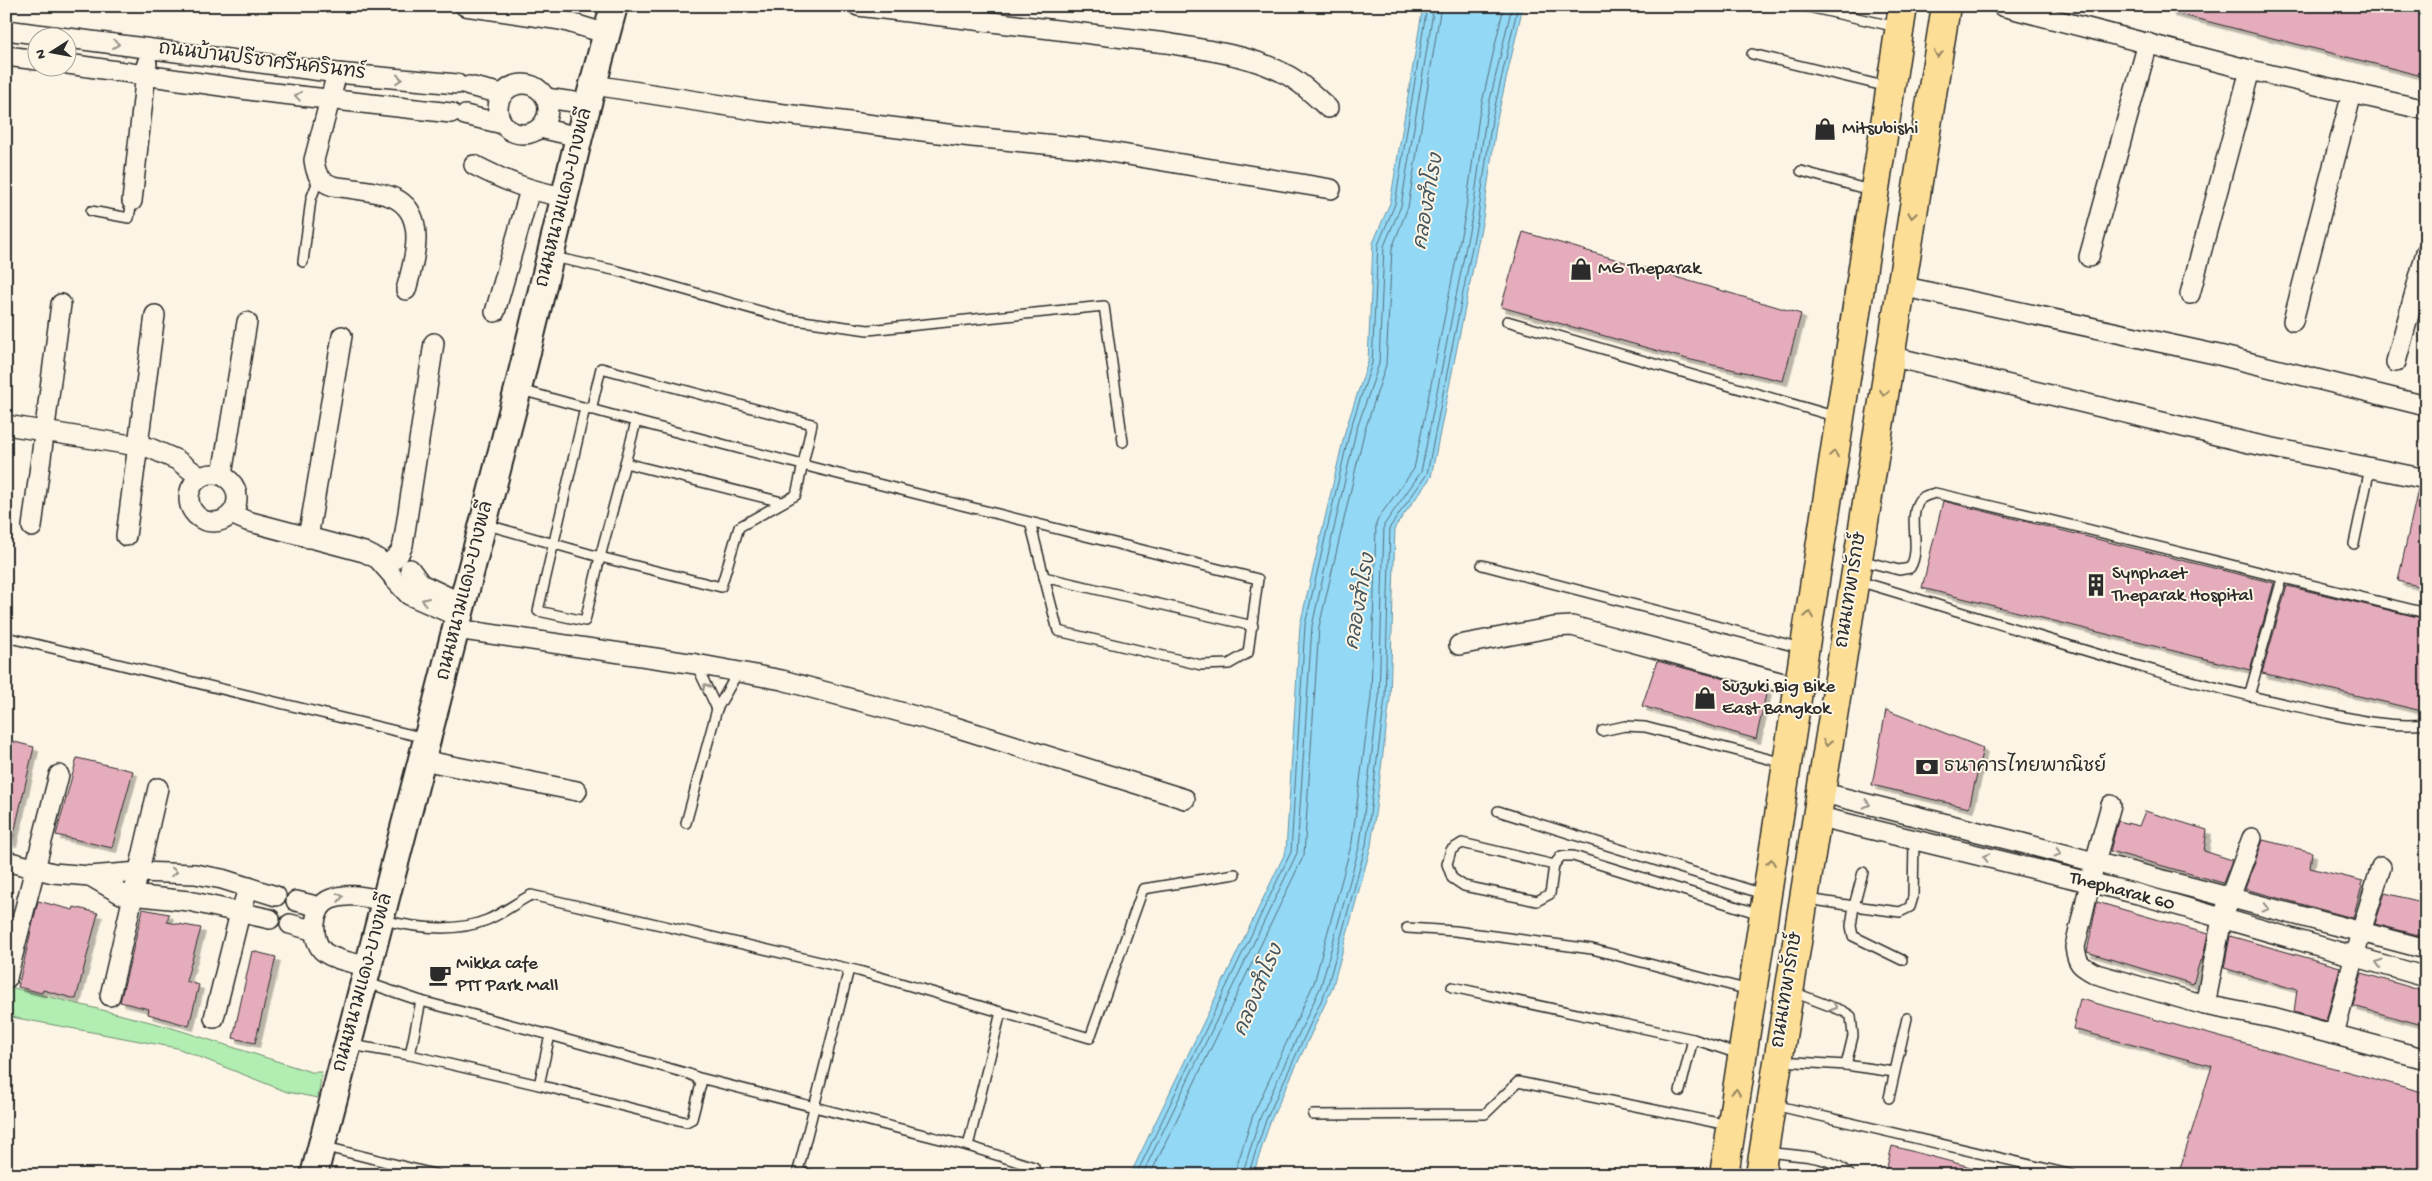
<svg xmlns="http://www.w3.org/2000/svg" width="2432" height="1181" font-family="'Gochi Hand','Playpen Sans Thai',sans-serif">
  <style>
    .green { fill: #b2edb2; stroke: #6e8c6e }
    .water { fill: #93d8f5; stroke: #6993a4 }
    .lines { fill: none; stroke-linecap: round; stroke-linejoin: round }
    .shore { stroke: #55707c; stroke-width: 1 }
    .building { fill: #e5acbc; stroke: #2b2b2b; filter: url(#shadow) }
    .service-casing { stroke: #2b2b2b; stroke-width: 12 }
    .minor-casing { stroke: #2b2b2b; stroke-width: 22 }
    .secondary-casing { stroke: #2b2b2b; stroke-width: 30 }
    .primary-casing { stroke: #2b2b2b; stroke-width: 31 }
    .service { stroke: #fcf5e5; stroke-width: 9 }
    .minor { stroke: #fcf5e5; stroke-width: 19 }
    .secondary { stroke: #fcf5e5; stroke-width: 26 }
    .primary { stroke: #fcde96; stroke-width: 28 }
    .oneway { stroke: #949088 }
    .oneway2 { stroke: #948460 }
    .labels { text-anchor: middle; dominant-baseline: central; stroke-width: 4; stroke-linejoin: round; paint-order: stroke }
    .street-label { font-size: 19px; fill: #2b2b2b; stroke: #fcf5e5 }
    .poi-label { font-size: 19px; fill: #2b2b2b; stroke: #fcf5e5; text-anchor: start }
    .water-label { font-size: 20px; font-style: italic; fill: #45565e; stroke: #fcf5e5 }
  </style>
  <defs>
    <filter id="shadow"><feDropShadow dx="4.5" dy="4.5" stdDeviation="0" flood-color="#0004"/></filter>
  </defs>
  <rect width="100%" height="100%" fill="#fcf5e5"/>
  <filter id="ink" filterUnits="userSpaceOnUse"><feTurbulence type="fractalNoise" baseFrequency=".02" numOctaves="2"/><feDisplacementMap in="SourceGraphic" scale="10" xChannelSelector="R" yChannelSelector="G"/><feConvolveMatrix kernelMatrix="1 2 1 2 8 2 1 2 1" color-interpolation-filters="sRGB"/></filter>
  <g filter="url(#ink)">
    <path class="green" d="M6 986 166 1026 311 1072H322L318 1098 287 1092 177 1048 6 1016Z"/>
    <path class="water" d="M1423 6H1523L1497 119 1483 218 1431 477 1395 527 1390 699 1371 846 1332 989 1270 1122 1253 1175H1130L1286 851 1300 625 1346 428 1368 362 1373 243 1390 203Z"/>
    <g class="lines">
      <g class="shore">
        <path d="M1136 1175 1291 852 1305 625 1350 430 1372 363 1378 245 1395 204 1427 6"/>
        <path d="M1142 1175 1297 853 1312 626 1356 431 1379 364 1384 246 1401 206 1434 6"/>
        <path d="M1150 1175 1304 855 1319 627 1364 433 1386 365 1392 248 1408 207 1441 6"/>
        <path d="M1234 1175 1253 1115 1314 983 1352 842 1371 697 1376 524 1379 517 1414 469 1465 215 1479 116 1504 6"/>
        <path d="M1242 1175 1260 1118 1321 986 1360 844 1379 698 1384 525 1421 472 1472 216 1486 117 1512 6"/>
        <path d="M1248 1175 1266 1120 1327 988 1366 845 1385 698 1390 527 1427 474 1478 217 1492 119 1518 6"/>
      </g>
    </g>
    <g class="building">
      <path d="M2170 6H2426V77L2170 12Z"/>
      <path d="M1523 232 1801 314 1783 381 1687 359 1501 307Z"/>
      <path d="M2418 489 2426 490V588L2398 581Z"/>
      <path d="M1943 501 2274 583 2250 670 1922 588Z"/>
      <path d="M2287 586 2426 619V712L2262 673Z"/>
      <path d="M1657 661 1767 690 1756 739 1642 706Z"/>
      <path d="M1886 710 1983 748 1969 808 1872 785Z"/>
      <path d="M11 741 34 747 12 842 6 841V760Z"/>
      <path d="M77 758 133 771 112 848 56 835Z"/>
      <path d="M2145 811 2207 830 2204 851 2232 860 2223 883 2110 851 2118 821 2139 826Z"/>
      <path d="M2263 840 2312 852 2310 868 2363 881 2353 918 2245 889Z"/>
      <path d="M2385 893 2426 903V937L2375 924Z"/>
      <path d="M38 901 73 910 74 907 98 913 76 999 43 990 42 993 18 987Z"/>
      <path d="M2097 902 2208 934 2202 961H2200L2193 984 2087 952Z"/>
      <path d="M143 909 169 914 167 922 201 928 186 981 199 985 189 1026 148 1014 149 1009 120 1002Z"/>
      <path d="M2230 936 2340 967 2326 1021 2294 1012 2297 990 2224 968Z"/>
      <path d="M252 951 276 957 255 1043 233 1038Z"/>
      <path d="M2362 973 2426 992V1026L2353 1006Z"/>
      <path d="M2080 999 2426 1093V1175H2178L2212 1066 2073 1029Z"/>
      <path d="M1892 1146 1982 1170 1981 1175H1885Z"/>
    </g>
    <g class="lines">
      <defs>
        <g id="service">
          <path d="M1804 6 1897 27"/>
          <path d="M1752 54 1888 87"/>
          <path d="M1801 171 1873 191"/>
          <path d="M91 211 129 218 132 201"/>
          <path d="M553 257 618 271 788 319 868 330 1104 306 1123 442"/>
          <path d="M303 262 311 199 319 178"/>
          <path d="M1507 321 1837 417"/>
          <path d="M521 390C765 458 1012 517 1258 579L1248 653 1229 664 1201 665 1058 631 1030 522"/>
          <path d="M585 408 538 611 585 621 600 557 636 422"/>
          <path d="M625 463 782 502"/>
          <path d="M484 524 600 557 721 587 739 527 796 495 812 424 601 368 591 410"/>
          <path d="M2354 544 2370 468"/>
          <path d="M1860 560 1899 570 1910 568C1922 548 1908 521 1918 502 1921 496 1929 495 1935 493 2099 530 2262 574 2426 613"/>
          <path d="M1482 565 1801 648"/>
          <path d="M1044 577 1253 626"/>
          <path d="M1858 581C2005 624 2149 675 2299 707 2340 715 2383 729 2426 724"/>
          <path d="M6 637 425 738"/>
          <path d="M696 664 717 709"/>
          <path d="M2249 696 2282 579"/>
          <path d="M1602 731 1625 726 1645 727 1784 763"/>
          <path d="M1498 811 1763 894"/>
          <path d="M686 823 717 709 738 672"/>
          <path d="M1554 865 1462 843 1451 850 1447 864 1452 878 1464 886 1537 901 1550 894 1554 865 1561 856H1573L1760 914"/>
          <path d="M1863 872 1854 906 1900 912 1910 907 1913 897 1914 840"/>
          <path d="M1807 899 1854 906 1851 926 1853 936 1902 960"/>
          <path d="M383 920C416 928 455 933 487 920 502 914 517 902 531 895L859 971 1090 1038 1143 889 1235 874"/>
          <path d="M1407 928 1455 931 1592 949 1749 990"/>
          <path d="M1452 987 1693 1039"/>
          <path d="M1001 1012 968 1146 1034 1167 1029 1175"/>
          <path d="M351 1045 410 1055 421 1001 365 982"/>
          <path d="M410 1055 539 1085 550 1035 421 1001"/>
          <path d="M1780 1061 1846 1065 1853 1036 1851 1016 1843 1011 1793 992"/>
          <path d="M1846 1065 1894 1072"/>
          <path d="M696 1077 968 1146"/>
          <path d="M539 1085 686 1122 692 1119 701 1084 696 1077 689 1074 550 1035"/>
          <path d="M1680 1091 1693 1039 1739 1054"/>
          <path d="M1889 1098 1907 1018"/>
          <path d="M1774 1105 2073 1175"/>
          <path d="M1313 1115 1485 1114 1518 1082 1728 1125"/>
          <path d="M322 1146 438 1175"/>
          <path d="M1766 1152C1793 1156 1831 1154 1850 1175"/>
          <path d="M811 1175 798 1171 849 969"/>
        </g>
        <g id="minor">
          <path d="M465 6 561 20 607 34"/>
          <path d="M858 6 1166 43C1206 50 1253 55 1289 76 1303 84 1316 97 1328 108"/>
          <path d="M2002 6 2250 70 2426 110"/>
          <path d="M6 30 67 38"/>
          <path d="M68 38 337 73 457 84"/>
          <path d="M6 56 38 60"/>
          <path d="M68 64 256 91 451 113"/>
          <path d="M337 73 314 160C316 175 319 181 333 186 350 189 384 191 398 200 428 218 413 265 406 290"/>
          <circle cx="523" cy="109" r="25"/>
          <path d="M594 85 760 111 972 137 1086 148 1331 189"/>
          <path d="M469 86 503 94"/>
          <path d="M546 98 588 104"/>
          <path d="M465 115 503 124"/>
          <path d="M540 128 579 137"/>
          <path d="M474 165C507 182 528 190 564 197"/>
          <path d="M132 201 147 63"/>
          <path d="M2089 257 2148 43"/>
          <path d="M1901 286 2219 355 2426 406"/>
          <path d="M2190 294 2250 70"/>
          <path d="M495 312 530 190"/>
          <path d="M2293 321 2352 93"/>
          <path d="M1890 356 2249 443 2426 479"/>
          <path d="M2396 362 2426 252"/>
          <path d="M6 425 150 448 177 460 200 477"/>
          <circle cx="213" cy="498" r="24"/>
          <path d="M222 475 247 322"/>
          <path d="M231 514 247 521 364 552 378 559 391 574"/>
          <path d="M32 527 61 304"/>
          <path d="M126 536 155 315"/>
          <path d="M308 538 342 336"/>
          <path d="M385 567 399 554 403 545 434 343"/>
          <path d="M410 569 421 584 463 604"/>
          <path d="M394 579 409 595 459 617"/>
          <path d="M456 629 696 664 782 680 952 726 1185 799"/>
          <path d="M1459 645 1554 627 1572 626 1798 687"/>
          <path d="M422 760 577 791"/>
          <path d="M1820 792 2022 843 2426 949"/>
          <path d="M2111 805 2095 862 2075 947C2077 964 2081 966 2096 974L2205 1005 2272 1018 2426 1059"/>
          <path d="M1816 816 2138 894 2426 977"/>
          <path d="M6 861 53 873 90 876 139 872 195 874 222 879 276 896"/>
          <path d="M90 876 121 894 189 901 270 919"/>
          <path d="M296 901 320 907"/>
          <path d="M290 924 315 931"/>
          <path d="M368 967C356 963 338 961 327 954 309 944 311 906 331 899 349 892 367 898 385 901"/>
          <path d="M7 978 59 775"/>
          <path d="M110 996 158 788"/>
          <path d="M2205 1005 2222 919 2252 838"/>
          <path d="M214 1018 240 913 249 887"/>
          <path d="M2334 1034 2361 932 2381 867"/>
        </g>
        <path id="secondary" d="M314 1175 518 389 579 137 614 6"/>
        <g id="primary">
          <path d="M1724 1175 1903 6"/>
          <path d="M1760 1175 1946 6"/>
        </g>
      </defs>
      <use href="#service" class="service-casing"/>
      <use href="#minor" class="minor-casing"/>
      <use href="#secondary" class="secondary-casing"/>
      <use href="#primary" class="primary-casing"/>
      <use href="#service" class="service"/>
      <use href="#minor" class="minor"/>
      <use href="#secondary" class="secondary"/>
      <use href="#primary" class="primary"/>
    </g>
    <defs><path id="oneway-chevron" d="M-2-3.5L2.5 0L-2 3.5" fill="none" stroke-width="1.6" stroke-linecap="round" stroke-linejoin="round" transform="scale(1.25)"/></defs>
    <g class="oneway">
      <use href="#oneway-chevron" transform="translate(116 44) rotate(7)"/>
      <use href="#oneway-chevron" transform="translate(399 79) rotate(5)"/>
      <use href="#oneway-chevron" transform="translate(298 96) rotate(-173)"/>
      <use href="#oneway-chevron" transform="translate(425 601) rotate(-156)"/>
      <use href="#oneway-chevron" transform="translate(706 687) rotate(-115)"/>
      <use href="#oneway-chevron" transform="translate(1867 804) rotate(14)"/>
      <use href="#oneway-chevron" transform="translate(2058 853) rotate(15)"/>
      <use href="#oneway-chevron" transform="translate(1986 857) rotate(-166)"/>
      <use href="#oneway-chevron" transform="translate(174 872) rotate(4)"/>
      <use href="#oneway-chevron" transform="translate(340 897) rotate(-11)"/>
      <use href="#oneway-chevron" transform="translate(2266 908) rotate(15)"/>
      <use href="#oneway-chevron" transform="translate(2379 963) rotate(-164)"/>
      <use href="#oneway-chevron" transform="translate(1834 1007) rotate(20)"/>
    </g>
    <g class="oneway2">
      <use href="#oneway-chevron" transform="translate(1938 54) rotate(99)"/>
      <use href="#oneway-chevron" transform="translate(1912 215) rotate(99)"/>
      <use href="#oneway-chevron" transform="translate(1884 393) rotate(99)"/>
      <use href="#oneway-chevron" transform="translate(1834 454) rotate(-81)"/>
      <use href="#oneway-chevron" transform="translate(1809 615) rotate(-81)"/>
      <use href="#oneway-chevron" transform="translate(1827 743) rotate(99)"/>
      <use href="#oneway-chevron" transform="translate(1771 862) rotate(-81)"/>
      <use href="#oneway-chevron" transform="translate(1736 1092) rotate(-82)"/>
    </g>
  </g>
  <defs>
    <symbol id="shop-bare" viewBox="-9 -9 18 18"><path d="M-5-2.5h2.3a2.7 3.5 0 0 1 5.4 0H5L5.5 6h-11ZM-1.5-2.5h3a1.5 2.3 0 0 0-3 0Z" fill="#2b2b2b" stroke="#fcf5e5" stroke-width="2.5" paint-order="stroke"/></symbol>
    <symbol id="building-bare" viewBox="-9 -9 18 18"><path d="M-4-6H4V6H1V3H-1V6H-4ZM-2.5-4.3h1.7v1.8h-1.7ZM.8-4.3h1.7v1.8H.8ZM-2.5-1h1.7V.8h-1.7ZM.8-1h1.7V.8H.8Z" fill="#2b2b2b" stroke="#fcf5e5" stroke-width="2.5" paint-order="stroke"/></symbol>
    <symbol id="bank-bare" viewBox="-9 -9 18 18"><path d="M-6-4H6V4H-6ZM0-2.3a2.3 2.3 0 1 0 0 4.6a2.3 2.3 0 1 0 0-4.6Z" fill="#2b2b2b" stroke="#fcf5e5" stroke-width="2.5" paint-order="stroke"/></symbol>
    <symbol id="cafe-bare" viewBox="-9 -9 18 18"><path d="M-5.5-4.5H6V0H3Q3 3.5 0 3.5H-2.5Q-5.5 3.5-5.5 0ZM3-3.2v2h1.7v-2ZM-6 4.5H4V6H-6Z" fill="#2b2b2b" stroke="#fcf5e5" stroke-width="2.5" paint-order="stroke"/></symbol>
  </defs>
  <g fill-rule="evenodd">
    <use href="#shop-bare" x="1809" y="113" width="32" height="32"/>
    <use href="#shop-bare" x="1565" y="253" width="32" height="32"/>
    <use href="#building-bare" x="2080" y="569" width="32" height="32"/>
    <use href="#shop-bare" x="1689" y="682" width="32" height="32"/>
    <use href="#bank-bare" x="1911" y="751" width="32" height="32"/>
    <use href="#cafe-bare" x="424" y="959" width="32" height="32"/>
  </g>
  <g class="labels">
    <g class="street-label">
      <text transform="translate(262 62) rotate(7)">ถนนบ้านปรีชาศรีนครินทร์</text>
      <text transform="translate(565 198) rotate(-76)">ถนนหนามแดง-บางพลี</text>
      <text transform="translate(1852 590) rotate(-81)">ถนนเทพารักษ์</text>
      <text transform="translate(466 591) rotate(-76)">ถนนหนามแดง-บางพลี</text>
      <text transform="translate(2122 892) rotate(15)">Thepharak 60</text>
      <text transform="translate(364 983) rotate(-75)">ถนนหนามแดง-บางพลี</text>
      <text transform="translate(1788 990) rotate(-81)">ถนนเทพารักษ์</text>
    </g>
    <g class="poi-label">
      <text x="1842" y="129">Mitsubishi</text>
      <text x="1598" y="269">MG Theparak</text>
      <text x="2112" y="574">Synphaet<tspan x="2112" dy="22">Theparak Hospital</tspan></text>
      <text x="1722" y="687">Suzuki Big Bike<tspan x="1722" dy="22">East Bangkok</tspan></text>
      <text x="1944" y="767">ธนาคารไทยพาณิชย์</text>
      <text x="456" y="964">Mikka cafe<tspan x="456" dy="22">PTT Park Mall</tspan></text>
    </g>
    <g class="water-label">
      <text transform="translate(1430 202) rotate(-80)">คลองสำโรง</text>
      <text transform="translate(1362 602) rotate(-80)">คลองสำโรง</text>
      <text transform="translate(1260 991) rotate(-67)">คลองสำโรง</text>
    </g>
  </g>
  <rect width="2432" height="1181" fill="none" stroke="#fcf5e5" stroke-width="25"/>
  <rect x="12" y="12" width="2407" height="1156" fill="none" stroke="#2b2b2b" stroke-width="2" filter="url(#ink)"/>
  <g transform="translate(52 52) rotate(259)"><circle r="24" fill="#fcf5e5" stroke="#a8a49b"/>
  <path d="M0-4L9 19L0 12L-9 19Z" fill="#2b2b2b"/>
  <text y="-8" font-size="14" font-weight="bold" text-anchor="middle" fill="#2b2b2b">N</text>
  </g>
</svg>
